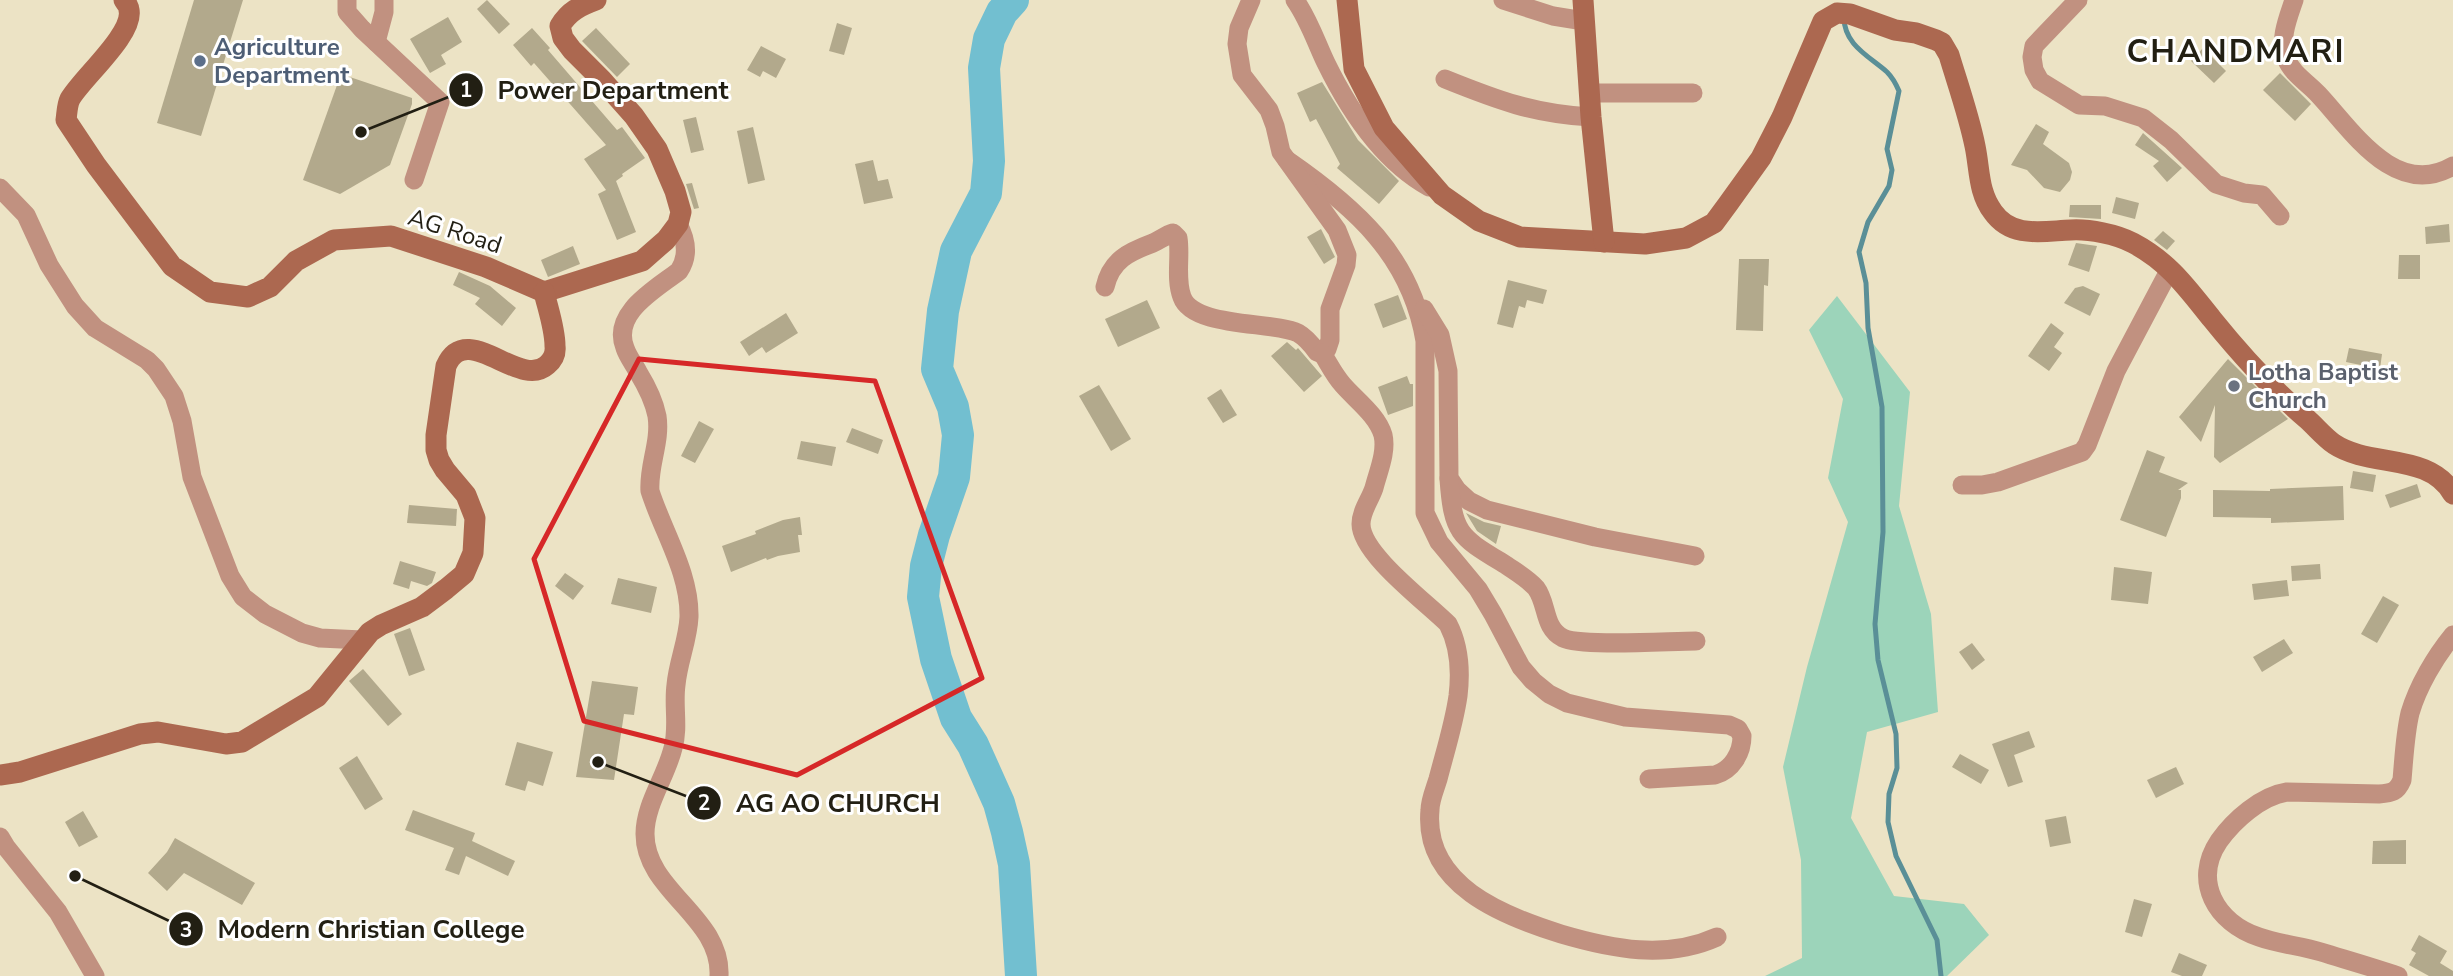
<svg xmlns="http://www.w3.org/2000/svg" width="2453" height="976" font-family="'Nunito Sans',sans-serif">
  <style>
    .green { fill: #9cd4ba }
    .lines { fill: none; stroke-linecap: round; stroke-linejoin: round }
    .stream { stroke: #5a8f97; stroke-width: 5 }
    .river { stroke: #72bfd0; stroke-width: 32 }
    .building { fill: #b2a98c }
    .street { stroke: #c19180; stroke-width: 19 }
    .secondary { stroke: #ac6850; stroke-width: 21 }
    .marked { fill: none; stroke: #d62828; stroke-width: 5; stroke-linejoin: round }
    .service-dot { fill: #5c6f8a; stroke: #fff; stroke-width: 2.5 }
    .worship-dot { fill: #6b7280; stroke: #fff; stroke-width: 2.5 }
    .labels { text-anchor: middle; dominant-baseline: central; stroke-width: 6; stroke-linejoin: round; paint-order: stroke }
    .service-label { font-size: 24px; font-weight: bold; fill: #4e5e75; stroke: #fff; text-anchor: start }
    .street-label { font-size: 24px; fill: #221f13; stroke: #fff }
    .worship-label { font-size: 24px; font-weight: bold; fill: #5b616d; stroke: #fff; text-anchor: start }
    .district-label { font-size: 32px; font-weight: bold; letter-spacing: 2px; fill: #221f13; stroke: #fff }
    .leader { fill: none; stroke: #221f13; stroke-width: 2.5 }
    .callout-dot { fill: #221f13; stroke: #fff; stroke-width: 2.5 }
    .mark-label { font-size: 21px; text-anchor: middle; font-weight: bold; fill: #fff }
    .callout-label { font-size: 26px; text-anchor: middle; font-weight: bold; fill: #221f13; stroke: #fff; stroke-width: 6; stroke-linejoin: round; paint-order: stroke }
  </style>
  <rect width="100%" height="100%" fill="#ece3c5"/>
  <path class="green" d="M1837 296 1910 392 1899 506 1931 614 1938 712 1867 732 1851 818 1894 896 1964 904 1989 935 1947 976H1765L1802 958 1801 860 1783 767 1807 667 1848 522 1828 478 1843 399 1809 330Z"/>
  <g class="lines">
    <path class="stream" d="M1844 17C1844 45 1869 56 1887 72 1892 77 1896 84 1899 91L1887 149 1892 170 1889 186 1868 222 1859 252 1866 283 1868 328 1882 407 1883 532 1875 624 1878 660 1896 734 1897 768 1889 794 1888 822 1896 856 1937 940 1941 976"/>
    <path class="river" d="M1013 0 1002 12 989 39 984 68 989 161 986 193 956 251 943 311 937 369 953 407 958 435 954 477 934 535 926 566 923 597 936 659 956 718 973 745 999 803 1007 832 1014 864 1021 976"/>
  </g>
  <g class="building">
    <path d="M194 0H243L201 136 157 123Z"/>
    <path d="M487 0 510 24 499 34 477 9Z"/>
    <path d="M448 17 462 42 441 55 446 64 430 73 410 39Z"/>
    <path d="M837 23 852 28 844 55 829 51Z"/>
    <path d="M532 28 550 48 548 50 617 130 622 127 645 158 622 174 623 176 616 181 636 232 617 240 598 194 606 190 584 159 606 145 534 63 531 66 513 45Z"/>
    <path d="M596 28 630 64 617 77 582 41Z"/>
    <path d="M761 46 786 59 776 78 763 71 760 77 747 70Z"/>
    <path d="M2203 48 2226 71 2214 83 2191 61Z"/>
    <path d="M2280 73 2311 104 2295 121 2263 90Z"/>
    <path d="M341 74 412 98V104L390 165 340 194 303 180Z"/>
    <path d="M1322 82 1358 140 1399 181 1379 204 1337 168 1340 164 1316 119 1310 122 1297 93Z"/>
    <path d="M696 117 704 150 691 153 683 120Z"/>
    <path d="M2036 124 2049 132 2043 144 2069 163 2072 172 2070 180 2060 192 2044 188 2027 170 2011 165Z"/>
    <path d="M753 127 765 180 748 184 737 131Z"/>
    <path d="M2143 133 2182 168 2167 182 2153 166 2159 161 2135 145Z"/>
    <path d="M873 160 878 181 888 179 893 198 864 204 855 164Z"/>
    <path d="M692 183 699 208 694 209 686 184Z"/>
    <path d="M2116 197 2139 203 2135 219 2112 213Z"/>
    <path d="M2070 205H2101V219L2069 217Z"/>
    <path d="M2449 224 2450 242 2426 244 2425 227Z"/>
    <path d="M1321 229 1335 257 1324 264 1307 237Z"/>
    <path d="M2163 231 2175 241 2167 250 2154 240Z"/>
    <path d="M2076 243 2097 246 2089 272 2068 265Z"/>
    <path d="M573 246 580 264 548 277 541 260Z"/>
    <path d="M2399 255H2420V279H2398Z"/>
    <path d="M1739 259H1769L1768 286 1764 285 1763 331 1736 330Z"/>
    <path d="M459 272 490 286 516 308 502 326 475 304 480 298 453 285Z"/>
    <path d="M1508 280 1547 290 1543 304 1527 300 1525 308 1519 306 1513 328 1497 324Z"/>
    <path d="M2083 286 2100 294 2090 316 2064 303 2075 288Z"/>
    <path d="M1398 295 1407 319 1383 328 1374 304Z"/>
    <path d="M1147 300 1160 328 1118 347 1105 319Z"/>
    <path d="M786 313 798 333 766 353 762 347 749 356 740 342Z"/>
    <path d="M2051 323 2064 333 2054 347 2062 353 2049 371 2028 356Z"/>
    <path d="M1287 342 1296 350 1298 348 1322 376 1304 392 1271 356Z"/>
    <path d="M2349 348 2382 354 2380 369 2346 362Z"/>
    <path d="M2228 359 2288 419 2220 463 2214 457 2215 405 2201 442 2179 417Z"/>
    <path d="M1407 376 1410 384H1413V406L1388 415 1378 387Z"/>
    <path d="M1099 385 1131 439 1111 451 1079 396Z"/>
    <path d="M1221 389 1237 415 1223 423 1207 398Z"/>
    <path d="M699 421 714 429 695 463 681 456Z"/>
    <path d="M852 428 883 440 878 454 846 442Z"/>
    <path d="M801 441 836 447 832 466 797 459Z"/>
    <path d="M2147 450 2165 457 2159 472 2188 483 2178 490H2181V498L2166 537 2120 520Z"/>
    <path d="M2353 471 2376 475 2373 492 2350 488Z"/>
    <path d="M2417 484 2421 497 2390 508 2385 495Z"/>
    <path d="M2343 486 2344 520 2271 523V518L2213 517V490L2270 491V489Z"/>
    <path d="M409 505 457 509 456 526 407 523Z"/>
    <path d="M1466 513 1484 522 1501 526 1496 544 1477 531Z"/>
    <path d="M800 517 802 535H798L800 552 778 556 767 560 766 558 731 572 722 546 756 534 755 531 783 520Z"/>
    <path d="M400 561 436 572 432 583 427 586 411 581 409 589 393 584Z"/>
    <path d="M2320 564 2321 579 2292 581 2291 566Z"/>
    <path d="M2114 567 2152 572 2148 604 2111 600Z"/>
    <path d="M565 573 584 586 573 600 555 586Z"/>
    <path d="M618 578 657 587 651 613 611 604Z"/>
    <path d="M2287 580 2289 596 2254 600 2252 584Z"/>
    <path d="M2383 596 2399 605 2377 643 2361 634Z"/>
    <path d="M410 628 425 670 409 676 394 634Z"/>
    <path d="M2284 639 2293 653 2262 672 2253 657Z"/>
    <path d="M1972 643 1985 660 1972 670 1959 652Z"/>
    <path d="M363 669 402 714 388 726 349 681Z"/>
    <path d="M592 681 638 687 634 715 624 714 614 780 576 777Z"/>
    <path d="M2029 731 2035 747 2014 755 2023 782 2008 787 1992 744Z"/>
    <path d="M517 742 553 752 543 786 528 781 525 791 505 785Z"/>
    <path d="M1960 754 1989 770 1981 784 1952 767Z"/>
    <path d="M357 756 383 799 365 810 339 768Z"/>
    <path d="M2176 767 2184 784 2156 798 2147 780Z"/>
    <path d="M413 810 475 833 472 841 515 861 508 876 466 856 459 875 445 870 454 848 405 830Z"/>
    <path d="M83 811 98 837 79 847 65 822Z"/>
    <path d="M2066 816 2071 843 2050 847 2045 820Z"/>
    <path d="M175 838 255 883 242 905 184 873 167 891 148 873 167 852Z"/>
    <path d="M2406 840V864H2372L2373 841Z"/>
    <path d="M2134 899 2152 904 2142 937 2125 932Z"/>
    <path d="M2419 935 2447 951 2440 963 2453 971V976H2429L2409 965 2416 953 2411 950Z"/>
    <path d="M2179 953 2207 965 2202 976H2182L2171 972Z"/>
  </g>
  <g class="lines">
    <g class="street">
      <path d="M347 0V12L362 29 440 102 414 180"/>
      <path d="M1295 0C1309 20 1316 42 1326 63 1349 110 1382 161 1429 187"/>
      <path d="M1503 0 1553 16 1584 21"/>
      <path d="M2078 0 2034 46 2032 57 2034 70 2040 81 2079 105 2105 106 2143 118 2171 140 2216 184 2244 193 2262 195 2280 216"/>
      <path d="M2294 0C2288 18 2279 39 2286 58 2292 74 2307 82 2318 94 2351 129 2395 200 2453 166"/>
      <path d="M376 42 384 12V0"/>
      <path d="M1445 79C1497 100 1534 114 1591 117"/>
      <path d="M1589 93H1693"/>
      <path d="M1287 160C1355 207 1411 256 1425 341V513L1439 542 1478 589 1493 614 1521 667 1533 681 1549 694 1567 703 1625 717 1729 725 1738 729 1742 736C1742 753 1732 770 1715 775L1649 779"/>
      <path d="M0 188 26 215 49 265 75 306 95 328 147 360 156 369 174 396 182 421 192 477 230 576 243 597 265 614 302 633 320 638 362 640"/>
      <path d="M678 224C686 239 689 256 679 271 656 289 611 313 625 348 628 357 634 364 638 372 646 385 654 401 657 416 661 442 648 466 650 491 663 532 690 573 689 617 688 640 678 662 676 685 673 706 679 727 673 748 666 777 645 804 645 834 645 891 722 917 719 976"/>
      <path d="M1105 287C1111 260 1129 252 1153 243 1160 240 1166 235 1173 233L1178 238C1181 256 1175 279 1182 297 1193 328 1273 321 1298 333 1305 337 1312 345 1317 352L1322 354 1327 349 1330 340V309L1346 265 1347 255 1337 230 1281 152 1275 126 1269 110 1242 75 1237 44 1239 28 1251 0"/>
      <path d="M1424 309 1440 335 1448 371 1449 478 1457 490 1469 501 1487 510 1595 537 1695 556"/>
      <path d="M1322 353C1329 364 1334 375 1343 385 1356 400 1377 415 1383 435 1387 452 1378 472 1374 488 1370 500 1361 511 1361 524 1361 554 1426 602 1448 624 1460 647 1461 671 1458 696 1454 724 1445 752 1438 779 1435 789 1430 800 1430 810 1423 885 1503 916 1561 934 1612 949 1666 960 1717 937"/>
      <path d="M1449 479C1453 535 1460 537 1506 565 1516 572 1528 579 1536 588 1548 604 1543 628 1563 638 1582 647 1669 641 1696 641"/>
      <path d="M1962 485H1982L1998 482 2082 452 2087 445 2116 371 2170 269"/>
      <path d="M0 837 6 847 58 912 95 976"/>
      <path d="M2398 976C2372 967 2347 960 2321 952 2301 946 2279 944 2259 937 2216 923 2192 881 2219 841 2234 820 2261 796 2287 792L2379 794C2392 793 2397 792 2402 780 2404 758 2405 734 2410 713 2418 686 2435 657 2453 635"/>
    </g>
    <g class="secondary">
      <path d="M124 0C126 3 129 6 129 10 134 34 82 78 70 99 67 105 67 113 66 120L96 165 172 266 210 292 248 297 270 287 296 261 334 240 391 236 486 267 544 292 642 261 666 240 678 224 681 212 675 191 657 149 634 116 602 80 572 50 563 38 560 26C569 11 580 6 596 0"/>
      <path d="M1347 0 1354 69 1384 128 1442 195 1479 221 1520 237 1645 244 1686 238 1714 223 1728 204 1761 158 1782 117 1823 21 1837 13 1850 14 1895 30 1916 33 1936 40 1942 43 1949 55C1958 85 1969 116 1975 146 1980 170 1978 192 1993 212 2012 239 2043 231 2071 230 2089 229 2116 234 2133 243 2169 262 2187 288 2212 319 2241 355 2272 389 2307 419 2316 427 2324 437 2334 444 2370 468 2429 452 2453 494"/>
      <path d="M1583 0 1591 117 1604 242"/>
      <path d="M0 775 20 772 140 734 158 732 226 744 242 742 317 697 370 632 381 625 422 607 446 589 464 574 473 553 475 518 466 495 445 470 439 460 436 450V435L446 366C467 319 519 390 547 365 553 360 556 354 555 346 555 329 548 309 544 292"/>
    </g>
  </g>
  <path class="marked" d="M639 359 875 381 982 678 797 775 584 721 534 559Z"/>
  <circle class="service-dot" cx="200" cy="61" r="7"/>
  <circle class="worship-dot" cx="2234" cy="386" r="7"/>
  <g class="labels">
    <g class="service-label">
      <text x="214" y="47">Agriculture<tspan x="214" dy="28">Department</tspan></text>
    </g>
    <g class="street-label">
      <text transform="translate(455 231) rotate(18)">AG Road</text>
    </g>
    <g class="worship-label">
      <text x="2248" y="372">Lotha Baptist<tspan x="2248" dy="28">Church</tspan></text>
    </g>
    <g class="district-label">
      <text x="2236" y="51">CHANDMARI</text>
    </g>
  </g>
  <path class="leader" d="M361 132L466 90M598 762L704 803M75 876L186 929"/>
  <g class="callout-dot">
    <circle cx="361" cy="132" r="7"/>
    <circle cx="598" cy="762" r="7"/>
    <circle cx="75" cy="876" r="7"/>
    <circle cx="466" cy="90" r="18"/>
    <circle cx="704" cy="803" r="18"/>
    <circle cx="186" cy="929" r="18"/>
  </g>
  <g class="mark-label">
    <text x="466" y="97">1</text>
    <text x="704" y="810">2</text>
    <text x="186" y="937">3</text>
  </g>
  <g class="callout-label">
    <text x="613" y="99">Power Department</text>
    <text x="838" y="812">AG AO CHURCH</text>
    <text x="371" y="938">Modern Christian College</text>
  </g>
</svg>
